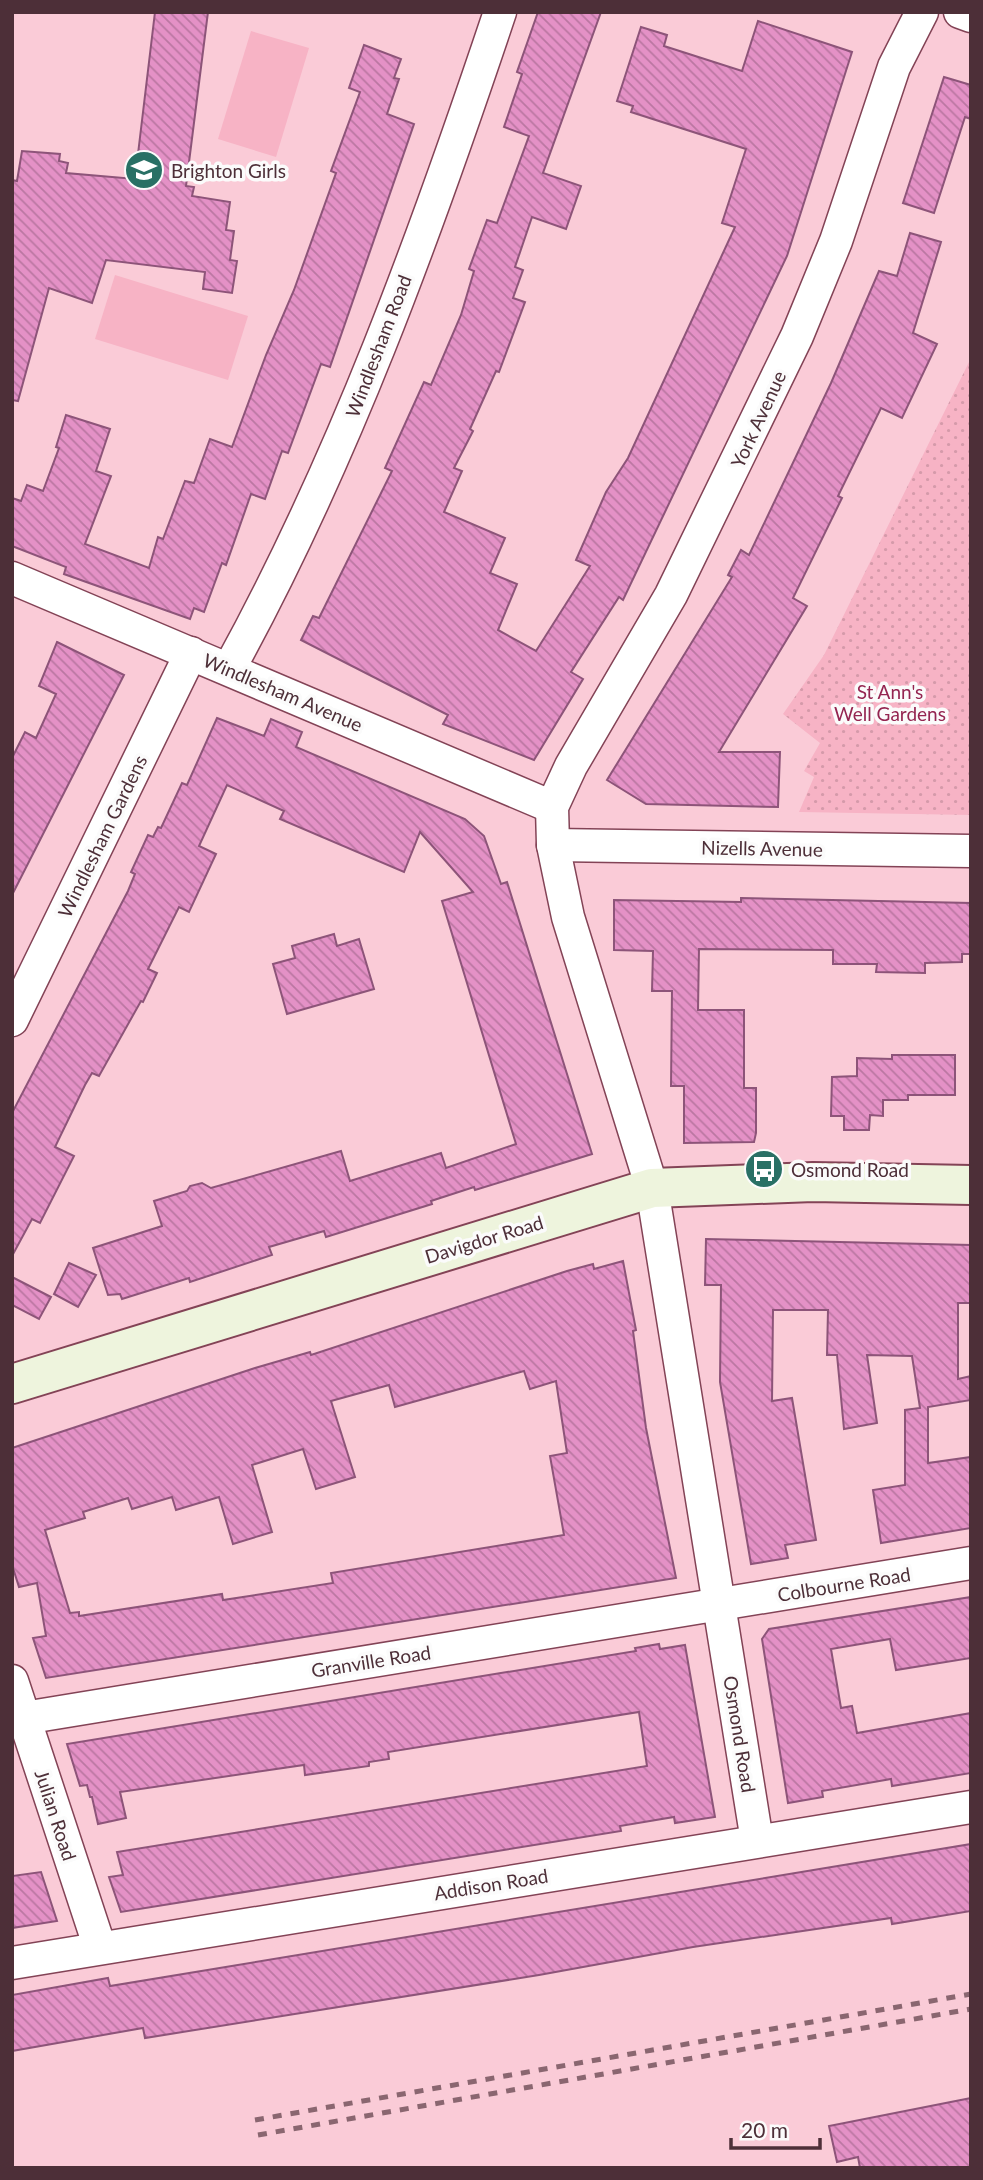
<svg xmlns="http://www.w3.org/2000/svg" width="983" height="2180" font-family="Lato,sans-serif">
  <style>
    .park { fill: url(#park-dots) }
    .garden { fill: #f7b3c5 }
    .building { fill: url(#building-back-hatch); stroke: #8d5479; stroke-width: 2; fill-rule: evenodd }
    .lines { fill: none; stroke-linecap: round; stroke-linejoin: round }
    .street-casing { stroke: #834356; stroke-width: 35 }
    .secondary-casing { stroke: #834356; stroke-width: 42 }
    .street { stroke: #fff; stroke-width: 32 }
    .secondary { stroke: #eef4dd; stroke-width: 38 }
    .rail { stroke: #8a6670; stroke-width: 5; stroke-dasharray: 9 9; stroke-linecap: butt }
    .labels { text-anchor: middle; dominant-baseline: central; stroke-width: 7; stroke-linejoin: round; paint-order: stroke }
    .poi-label { font-size: 19px; fill: #4d2f38; stroke: #fbfbfb; text-anchor: start }
    .street-label { font-size: 19px; fill: #4d2f38; stroke: #fbfbfb }
    .park-label { font-size: 19px; fill: #942551; stroke: #fbfbfb }
  </style>
  <defs>
    <pattern id="park-dots" width="8" height="8" patternUnits="userSpaceOnUse" patternTransform="scale(1.75)"><rect width="8" height="8" fill="#f7b3c5"/><path d="M2 2h.1M6 6h.1" fill="none" stroke="#d59aaa" stroke-width="1.8" stroke-linecap="round"/></pattern>
    <pattern id="building-back-hatch" width="6" height="6" patternUnits="userSpaceOnUse" patternTransform="scale(1.75)"><rect width="6" height="6" fill="#e491c6"/><path d="M-1 5l2 2M0 0l6 6M5-1l2 2" fill="none" stroke="#bb77a2"/></pattern>
  </defs>
  <rect width="100%" height="100%" fill="#facbd7"/>
  <path class="park" d="M971 358V815L799 812 814 777 804 771 820 743 783 714 824 655Z"/>
  <g class="garden">
    <path d="M251 31 309 48 276 157 218 139Z"/>
    <path d="M115 275 248 316 228 380 95 339Z"/>
  </g>
  <g class="building">
    <path d="M155 12H208L186 186 194 187 192 196 230 202 226 230 234 231 230 260 237 261 232 293 203 289 205 272 106 260 92 303 49 288 18 401 12 400V180L17 181 22 151 60 154 59 161 68 163 66 173 135 179Z"/>
    <path d="M538 12H601L543 173 581 186 566 229 532 217 515 267 523 270 513 298 525 302 499 372 496 371 470 429 473 431 454 468 462 471 444 512 505 538 490 573 517 584 498 630 536 651 590 566 576 560 606 492 628 458 735 227 722 223 746 149 631 112 633 106 617 101 641 27 667 35 664 46 742 71 758 21 852 52 787 256 623 600 619 597 571 672 583 679 534 760 443 724 448 715 301 640 313 616 319 618 392 471 385 468 424 382 431 385 461 315 474 271 469 269 487 220 497 223 529 136 504 127 522 74 517 72Z"/>
    <path d="M364 45 401 59 394 78 399 79 387 114 414 124 330 367 321 364 288 453 282 451 265 499 251 494 226 565 222 563 204 612 194 608 190 619 64 574 66 567 12 546V498L21 501 27 485 43 491 59 448 56 447 66 415 110 429 96 471 111 476 85 544 149 568 158 537 163 539 185 481 194 483 210 439 232 447 266 355 294 290 336 173 331 171 360 92 349 88Z"/>
    <path d="M944 77 971 85V119L965 117 934 213 903 203Z"/>
    <path d="M910 233 941 242 913 333 937 344 902 418 881 408 838 496 842 498 793 598 807 606 719 752H780L778 807 646 804 607 780 732 577 728 575 741 550 749 555 831 383 879 271 897 276Z"/>
    <path d="M57 642 124 675 12 895V758L25 732 36 738 56 694 39 686Z"/>
    <path d="M217 718 264 736 271 719 302 732 296 747 465 819 484 836 501 884 507 882 592 1154 475 1190 474 1187 431 1201 432 1204 326 1237 324 1231 269 1247 272 1255 190 1282 189 1278 122 1299 120 1294 108 1295 93 1248 162 1226 154 1201 187 1191 190 1186 202 1183 211 1188 341 1151 350 1181 441 1153 446 1168 516 1144 442 901 473 892 420 832 404 872 280 819 284 811 227 785 199 846 216 854 189 912 179 907 148 969 157 973 143 1002 141 1001 99 1076 92 1073 85 1085 55 1147 74 1156 40 1223 32 1219 12 1256V1113L128 891 135 874 131 872 148 835 153 837 158 827 161 828 182 783 187 785Z"/>
    <path d="M741 898 971 903V954H962V962L925 963V973L876 972 877 964H833V950L699 949 698 1010H744V1088H756V1133L754 1142 684 1143V1086H671L672 991H652L653 951 614 950V900L741 902Z"/>
    <path d="M334 934 337 946 359 939 374 989 287 1014 273 964 295 958 292 946Z"/>
    <path d="M892 1055H955V1095H908V1100H883V1116L870 1115 869 1130H844V1116H831L832 1077 857 1076V1058L892 1059Z"/>
    <path d="M706 1239 971 1245V1303H958V1379L971 1376V1400L928 1407V1463L971 1457V1528L881 1543 873 1490 905 1485V1410L920 1408 912 1356 867 1355 877 1423 844 1429 837 1355H827L828 1310H773L772 1401 792 1398 816 1540 785 1545 788 1558 751 1564 720 1382 721 1285H705Z"/>
    <path d="M623 1261 636 1330 633 1331 646 1428 676 1578 46 1678 33 1638 46 1636 37 1583 19 1587 12 1565V1448L255 1368 310 1352 311 1355 567 1271 593 1264 594 1269ZM524 1371 530 1389 556 1381 567 1453 550 1456 564 1535 331 1573 333 1583 223 1600 222 1594 79 1616V1612L70 1613 45 1530 85 1518 83 1512 128 1498 132 1509 172 1497 176 1510 219 1497 233 1544 272 1532 252 1465 303 1449 316 1489 355 1477 331 1401 389 1385 395 1407Z"/>
    <path d="M69 1263 96 1275 78 1307 54 1294Z"/>
    <path d="M12 1277 51 1297 39 1319 12 1305Z"/>
    <path d="M971 1597V1658L896 1670 890 1639 831 1649 841 1708 852 1706 857 1733 971 1713V1773L892 1786 891 1779 822 1791 823 1797 788 1803 762 1639 769 1629Z"/>
    <path d="M659 1644 660 1649 685 1645 715 1817 675 1823 674 1817 620 1826 621 1831 121 1912 109 1877 123 1875 117 1852 647 1766 639 1712 388 1752 389 1759 369 1762V1766L305 1775 304 1765 120 1792 126 1818 98 1824 92 1797H90L87 1785 80 1786 67 1744 636 1651 635 1648Z"/>
    <path d="M971 1844V1911L892 1924 891 1918 693 1947 539 1975 145 2038 143 2028 12 2051V1995L108 1978 110 1986Z"/>
    <path d="M41 1872 57 1921 12 1928V1876Z"/>
    <path d="M971 2098V2168H860L858 2157 837 2162 829 2126Z"/>
  </g>
  <g class="lines">
    <defs>
      <g id="street">
        <path d="M960 12 971 16"/>
        <path d="M12 578 552 807"/>
        <path d="M229 669C343 462 425 236 500 12"/>
        <path d="M553 845 971 851"/>
        <path d="M12 1020 191 653"/>
        <path d="M12 1681 100 1948"/>
        <path d="M24 1718 971 1563"/>
        <path d="M757 1841 652 1188 568 917 553 845 552 807 571 766 671 595 797 336 836 241 894 67 922 12"/>
        <path d="M12 1963 971 1807"/>
      </g>
      <path id="secondary" d="M12 1384 652 1188 813 1182 971 1185"/>
    </defs>
    <use href="#street" class="street-casing"/>
    <use href="#secondary" class="secondary-casing"/>
    <use href="#street" class="street"/>
    <use href="#secondary" class="secondary"/>
    <g class="rail">
      <path d="M255 2120 971 1994"/>
      <path d="M258 2135 971 2009"/>
    </g>
  </g>
  <defs>
    <symbol id="school-disc" viewBox="-11 -11 22 22"><circle r="9.5" fill="#297065" stroke="#fbfbfb"/><path d="M0-5L7-2L0 1L-7-2ZM-4 1L0 2.5L4 1V4Q0 6-4 4Z" fill="#fff"/></symbol>
    <symbol id="bus-disc" viewBox="-11 -11 22 22"><circle r="9.5" fill="#297065" stroke="#fbfbfb"/><path d="M-5-6H5V4H4V6H2V4H-2V6H-4V4H-5ZM-3.5-4V0h7V-4ZM-3.5 1.2v1.5H-2V1.2ZM2 1.2v1.5H3.5V1.2Z" fill="#fff"/></symbol>
  </defs>
  <g fill-rule="evenodd">
    <use href="#school-disc" x="122" y="148" width="44" height="44"/>
    <use href="#bus-disc" x="742" y="1147" width="44" height="44"/>
  </g>
  <g class="labels">
    <g class="poi-label">
      <text x="171" y="170">Brighton Girls</text>
      <text x="791" y="1169">Osmond Road</text>
    </g>
    <g class="street-label">
      <text transform="translate(378 346) rotate(-69)">Windlesham Road</text>
      <text transform="translate(758 419) rotate(-65)">York Avenue</text>
      <text transform="translate(283 692) rotate(23)">Windlesham Avenue</text>
      <text transform="translate(102 836) rotate(-64)">Windlesham Gardens</text>
      <text transform="translate(762 848) rotate(1)">Nizells Avenue</text>
      <text transform="translate(484 1239) rotate(-17)">Davigdor Road</text>
      <text transform="translate(844 1584) rotate(-9)">Colbourne Road</text>
      <text transform="translate(371 1661) rotate(-9)">Granville Road</text>
      <text transform="translate(740 1734) rotate(81)">Osmond Road</text>
      <text transform="translate(56 1815) rotate(72)">Julian Road</text>
      <text transform="translate(491 1884) rotate(-9)">Addison Road</text>
    </g>
    <g class="park-label">
      <text x="890" y="691">St Ann's<tspan x="890" dy="22">Well Gardens</tspan></text>
    </g>
  </g>
  <rect width="983" height="2180" fill="none" stroke="#4d2f38" stroke-width="28"/>
  <path d="M731 2138v10h89v-10" fill="none" stroke="#4d2f38" stroke-width="3.5"/>
  <text x="741" y="2138" font-size="21" fill="#4d2f38" stroke="#fbfbfb" stroke-width="5" paint-order="stroke">20 m</text>
</svg>
